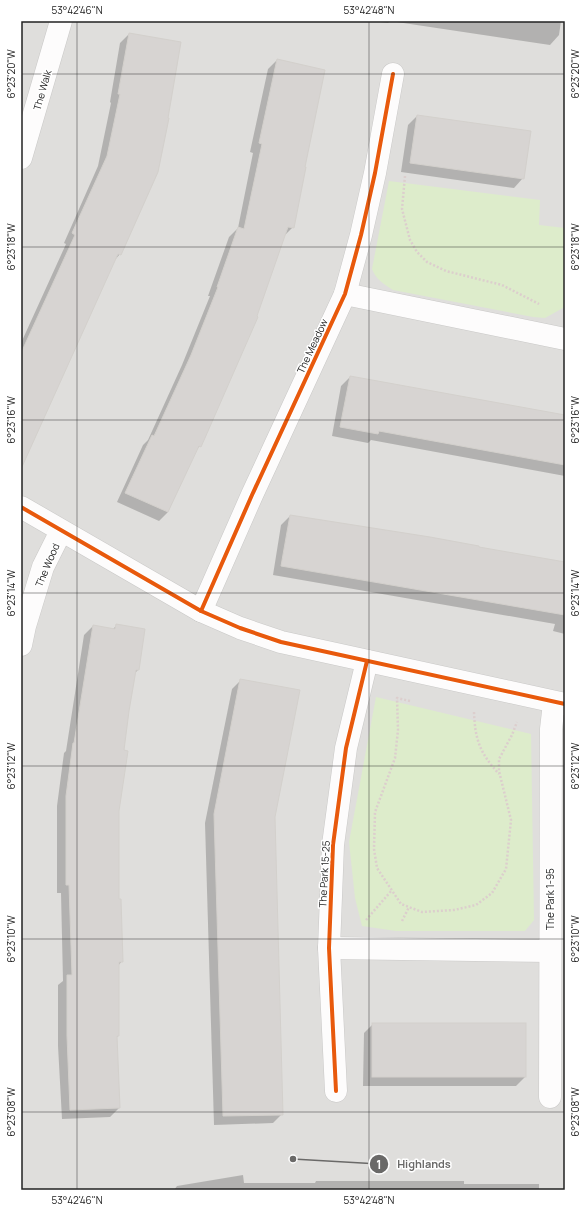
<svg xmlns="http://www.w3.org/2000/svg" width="586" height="1211" font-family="Manrope,sans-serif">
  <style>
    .residential { fill: #dfdedc }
    .grass { fill: #ddeccb }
    .shadow { fill: #0003 }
    .building { fill: #d7d4d2; stroke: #d3d0cc }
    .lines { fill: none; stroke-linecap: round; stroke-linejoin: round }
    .minor-casing { stroke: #c9c8c7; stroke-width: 23 }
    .path { stroke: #dccecd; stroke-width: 2.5; stroke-dasharray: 2 2; stroke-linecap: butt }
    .minor { stroke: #fdfcfc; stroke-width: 22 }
    .cycleway-casing { stroke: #fff; stroke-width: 6 }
    .cycleway { stroke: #e8590c; stroke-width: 4 }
    .ticks { fill: none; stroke: #222; stroke-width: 1; stroke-opacity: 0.45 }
    .labels { text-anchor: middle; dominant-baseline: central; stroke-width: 3; stroke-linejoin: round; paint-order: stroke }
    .street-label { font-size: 10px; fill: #222; stroke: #fff }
    .leader { fill: none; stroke: #6a6968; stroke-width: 1.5 }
    .callout-dot { fill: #6a6968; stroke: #fff; stroke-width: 1.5 }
    .mark-label { font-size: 12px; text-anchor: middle; font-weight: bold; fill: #fff }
    .callout-label { font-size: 11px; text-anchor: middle; font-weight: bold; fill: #6a6968; stroke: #fff; stroke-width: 3; stroke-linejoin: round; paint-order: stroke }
    .neatline { fill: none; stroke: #222; stroke-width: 1.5 }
    .ticks-label { font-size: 10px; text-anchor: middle; fill: #222 }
  </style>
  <rect width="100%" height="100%" fill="#f0eeeb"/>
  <rect class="residential" x="21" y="21" width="544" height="1169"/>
  <g class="grass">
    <path d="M389 181 540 200 539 225 565 228V304L563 308 545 318 533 317 393 290C383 284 376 279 372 269Z"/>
    <path d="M376 697 531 734 534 920 525 931H396L362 926 355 898 349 842Z"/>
  </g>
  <g class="shadow">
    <path d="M373 21H561L559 35 550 45 390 21 388 23Z"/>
    <path d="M129 34 120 254 114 261 21 448V343L66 244 64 243 98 166 111 103 110 102 120 43Z"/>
    <path d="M277 60 304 167 293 227 284 236 200 446 195 451 168 512 159 521 117 502 143 445 148 440 182 365 210 296H208L229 237 238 228 253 153 250 152 268 69Z"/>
    <path d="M417 116 523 178 514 188 401 172 408 125Z"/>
    <path d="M350 377 565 417V476L371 440 368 443 332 436 341 386Z"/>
    <path d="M290 516 477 548 565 570V634L553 631 555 624 273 575 281 525Z"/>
    <path d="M117 625 138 670 134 674 122 751 118 810V900L122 961 118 966V1036L116 1038 119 1108 110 1117 62 1119 58 1046V985L63 981 61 893H57V806L64 753 66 751 84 635 93 626 113 629Z"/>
    <path d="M241 680 274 817 282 1114 273 1123 214 1125 205 823 232 689Z"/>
    <path d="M373 1024 525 1077 516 1086H363L364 1033Z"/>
    <path d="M243 1175 244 1183H315L316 1181H464V1184H539V1190H174L177 1186Z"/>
  </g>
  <g class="building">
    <path d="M129 33 181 42 168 118H169L158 172 121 255 118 254 21 469V353L75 235 72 233 107 156 120 94H118Z"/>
    <path d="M277 59 325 70 305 167H306L294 228 288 227 257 316 258 317 201 447 199 446 168 512 125 493 152 435 154 436 191 355 218 287H217L238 227 244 229 262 144 259 143Z"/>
    <path d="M417 115 531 131 524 179 410 163Z"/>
    <path d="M350 376 565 415V465L379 431 378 434 340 427Z"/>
    <path d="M290 515 430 537 479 546V547L565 562V615L281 566Z"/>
    <path d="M116 624 145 629 139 670H136L129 711 124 750 128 751 119 811V899H121L123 962H119V1036H117L120 1108 70 1110 67 1036V975H72L69 885H66V796L73 743H74L93 625 115 629Z"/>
    <path d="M240 679 300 690 275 817 283 1115 223 1116 214 814Z"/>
    <rect x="372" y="1023" width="154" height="54"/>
  </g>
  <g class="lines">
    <defs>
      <g id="minor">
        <path d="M21 158 61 21"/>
        <path d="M345 294 565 339"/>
        <path d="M21 507 201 611 240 628 281 642 565 704"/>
        <path d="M201 611 252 495 345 294 361 235 375 173 393 74"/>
        <path d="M21 645 25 626 43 567 61 531"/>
        <path d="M329 948 550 951"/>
        <path d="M336 1091 329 948 333 845 346 748 367 661"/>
        <path d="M550 1097 551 729 554 703"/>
      </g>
    </defs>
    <use href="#minor" class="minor-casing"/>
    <g class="path">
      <path d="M405 176 402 209 410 240 417 252 427 262 446 271 502 285 539 304"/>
      <path d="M410 701 397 698 398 730 395 758 375 812 374 849 377 868 401 904 422 912 454 910 476 905 492 893 506 869 511 820 499 771V759L512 735 517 722"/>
      <path d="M474 712C475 740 480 753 499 774"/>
      <path d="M366 920 392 890"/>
      <path d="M402 921 409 907"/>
    </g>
    <use href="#minor" class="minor"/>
    <defs>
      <g id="cycleway">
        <path d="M21 507 201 611 240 628 281 642 565 704"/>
        <path d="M201 611 252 495 345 294 361 235 375 173 393 74"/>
        <path d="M336 1091 329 948 333 845 346 748 367 661"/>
      </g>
    </defs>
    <use href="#cycleway" class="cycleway-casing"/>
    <use href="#cycleway" class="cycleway"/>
  </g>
  <path class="ticks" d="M77 21V1190M369 21V1190M21 74H565M21 247H565M21 420H565M21 593H565M21 766H565M21 939H565M21 1112H565"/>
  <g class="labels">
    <g class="street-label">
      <text transform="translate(42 90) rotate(-74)">The Walk</text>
      <text transform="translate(312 346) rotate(-65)">The Meadow</text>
      <text transform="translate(47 565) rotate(-67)">The Wood</text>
      <text transform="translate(324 874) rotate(-87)">The Park 15-25</text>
      <text transform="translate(550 899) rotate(-90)">The Park 1-95</text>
    </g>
  </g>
  <path class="leader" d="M293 1159L379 1164"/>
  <g class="callout-dot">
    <circle cx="293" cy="1159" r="4"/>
    <circle cx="379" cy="1164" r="10"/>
  </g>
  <g class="mark-label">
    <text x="379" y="1169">1</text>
  </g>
  <g class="callout-label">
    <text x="424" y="1168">Highlands</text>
  </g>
  <rect width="586" height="1211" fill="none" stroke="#ffffff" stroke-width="44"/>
  <rect x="22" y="22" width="542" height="1167" class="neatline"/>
  <g class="ticks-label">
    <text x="77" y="14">53°42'46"N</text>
    <text x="369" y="14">53°42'48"N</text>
    <text transform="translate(575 74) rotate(-90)" y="4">6°23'20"W</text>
    <text transform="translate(11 74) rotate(-90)" y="4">6°23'20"W</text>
    <text transform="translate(575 247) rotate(-90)" y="4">6°23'18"W</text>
    <text transform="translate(11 247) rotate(-90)" y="4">6°23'18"W</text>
    <text transform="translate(575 420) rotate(-90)" y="4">6°23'16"W</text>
    <text transform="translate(11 420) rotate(-90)" y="4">6°23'16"W</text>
    <text transform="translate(11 593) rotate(-90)" y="4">6°23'14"W</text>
    <text transform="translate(575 593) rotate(-90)" y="4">6°23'14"W</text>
    <text transform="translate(575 766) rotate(-90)" y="4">6°23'12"W</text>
    <text transform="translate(11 766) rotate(-90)" y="4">6°23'12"W</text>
    <text transform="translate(575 939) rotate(-90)" y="4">6°23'10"W</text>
    <text transform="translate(11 939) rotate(-90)" y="4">6°23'10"W</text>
    <text transform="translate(11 1112) rotate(-90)" y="4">6°23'08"W</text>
    <text transform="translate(575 1112) rotate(-90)" y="4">6°23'08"W</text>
    <text x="77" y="1204">53°42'46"N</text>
    <text x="369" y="1204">53°42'48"N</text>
  </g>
</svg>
